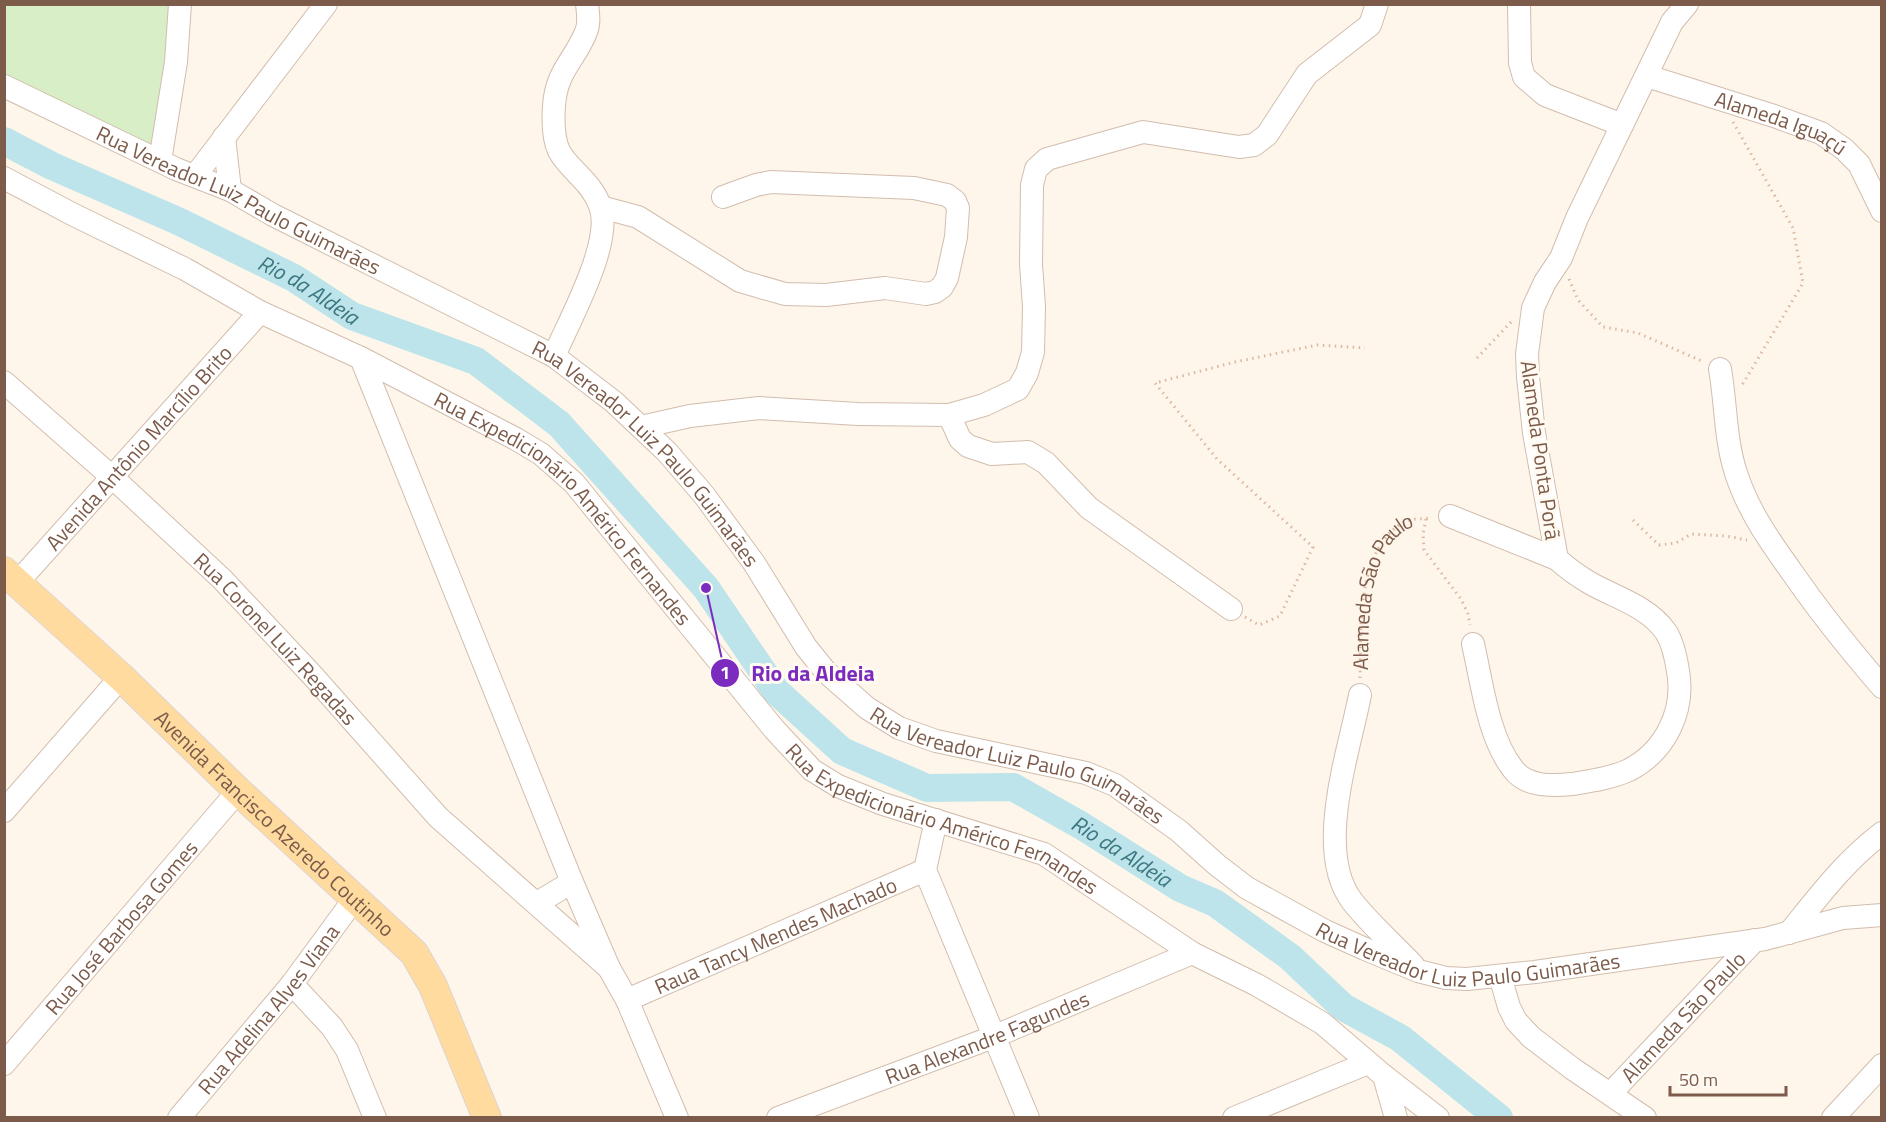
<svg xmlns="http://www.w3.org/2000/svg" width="1886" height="1122" font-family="'Titillium Web',sans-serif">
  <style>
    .green { fill: #d7eec6 }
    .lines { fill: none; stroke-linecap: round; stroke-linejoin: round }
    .river { stroke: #bce4ea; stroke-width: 28 }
    .minor-casing { stroke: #d2bdae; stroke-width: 24 }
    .major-casing { stroke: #ddd4d0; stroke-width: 30 }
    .path { stroke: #dcb8a1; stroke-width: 3; stroke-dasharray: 1.5 4.5; stroke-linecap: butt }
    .minor { stroke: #fff; stroke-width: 22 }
    .major { stroke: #ffdba0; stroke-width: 28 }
    .labels { text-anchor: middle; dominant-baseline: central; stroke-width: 6; stroke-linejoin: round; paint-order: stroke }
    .street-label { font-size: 21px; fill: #7c5b4a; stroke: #fffaf2 }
    .water-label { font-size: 22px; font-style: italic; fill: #3c7782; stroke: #fffaf2 }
    .leader { fill: none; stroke: #7b2cbf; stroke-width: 2 }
    .callout-dot { fill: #7b2cbf; stroke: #fffaf2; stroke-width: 2 }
    .mark-label { font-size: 18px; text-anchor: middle; font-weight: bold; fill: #fff }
    .callout-label { font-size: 22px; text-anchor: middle; font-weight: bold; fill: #7b2cbf; stroke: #fffaf2; stroke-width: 6; stroke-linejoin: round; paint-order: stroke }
  </style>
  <rect width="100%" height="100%" fill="#fef6ea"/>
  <path class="green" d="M4 5H174L156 150 35 93 5 75Z"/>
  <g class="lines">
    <path class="river" id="s1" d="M4 141 52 166 178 221 294 278 352 316 476 361 559 424 706 588 776 691 842 751 927 788 1013 787 1082 826 1180 888 1215 903 1290 957 1343 1007 1400 1038 1499 1118"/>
    <defs>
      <g id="minor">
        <path d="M1519 4 1520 63 1524 77 1545 95 1622 125"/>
        <path id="s3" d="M1647 76 1774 116 1821 133 1844 149 1859 164 1882 211"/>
        <path id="s4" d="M4 86 176 169 230 190 273 215 554 356 614 402 667 452 704 495 754 563 806 647 826 672 867 708 899 728 936 741 1086 773 1115 785 1179 831 1217 865 1247 888 1325 931 1365 949 1418 971 1446 978 1467 979 1535 972 1765 939 1843 918 1882 915"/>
        <path d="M224 137 230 190"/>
        <path d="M160 161 176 62 180 4"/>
        <path d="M195 176 326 4"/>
        <path id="s5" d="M4 178 74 215 185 269 260 312 361 358 516 439 541 454 574 483 774 729 812 770 838 786 883 804 1044 854 1192 953 1257 985 1322 1023 1384 1076 1438 1118"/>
        <path d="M601 207 638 217 740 281 785 294 826 295 885 288 926 294 935 292 942 287 947 278 956 237 958 208 955 201 947 195 914 188 771 182 756 185 723 197"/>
        <path d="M554 356C569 321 614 241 600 206 592 182 569 170 559 151 553 138 553 120 554 106 556 71 575 60 586 32 590 23 588 14 587 4"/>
        <path d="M361 358 572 882 609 968 627 1000 677 1118"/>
        <path d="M1720 369C1726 403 1725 440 1736 473 1748 511 1771 543 1794 575 1821 614 1851 651 1882 687"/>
        <path id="s6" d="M4 382 112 477 222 579 313 676 438 817 609 968"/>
        <path d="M949 415 960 439 968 446 992 454 1028 452 1046 463 1089 508 1231 609"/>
        <path d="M641 427 690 416 759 408 858 414 949 415 984 405 1018 389 1027 373 1033 352 1034 307 1031 264 1032 185 1036 169 1047 159 1143 132 1239 147 1254 145 1267 135 1307 74 1370 25 1377 4"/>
        <path d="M1450 516 1557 559"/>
        <path id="s7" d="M17 583 260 312"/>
        <path d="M1473 644C1482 683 1488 737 1513 769 1526 787 1552 786 1572 784 1591 781 1612 778 1629 770 1666 751 1685 710 1678 671 1676 658 1673 643 1666 632 1648 606 1616 598 1590 583 1578 576 1567 568 1557 559L1534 433 1528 377 1527 354 1533 308 1545 282 1561 258 1577 218 1672 22 1687 4"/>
        <path d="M1360 695C1349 752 1314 851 1352 901 1369 923 1394 945 1413 965"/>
        <path d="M4 811 121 677"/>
        <path d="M936 820 925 870 1028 1118"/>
        <path d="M537 903 572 882"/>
        <path d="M1789 933C1819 896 1844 862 1882 833"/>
        <path d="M1500 976 1509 1007 1516 1021 1531 1037 1573 1069 1645 1118"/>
        <path d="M292 984 332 1027 347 1050 375 1118"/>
        <path id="s8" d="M627 1000 925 870"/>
        <path id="s9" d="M4 1064 238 791"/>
        <path d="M1384 1076 1396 1118"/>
        <path id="s10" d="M1611 1093 1755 940"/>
        <path id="s11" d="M179 1118 292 984 355 898"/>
        <path id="s12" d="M778 1118 993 1037 1192 953"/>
        <path d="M1234 1118 1368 1063"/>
        <path d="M1833 1118 1882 1065"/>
      </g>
      <g id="major">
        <path id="s13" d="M4 571 121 677 238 791 414 953 433 986 487 1118"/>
      </g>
    </defs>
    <use href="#minor" class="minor-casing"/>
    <use href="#major" class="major-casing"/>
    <g class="path">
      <path d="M1733 122 1793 228 1803 283 1741 387"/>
      <path d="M1569 279 1578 300 1603 327 1638 333 1704 362"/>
      <path d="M1477 358 1512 321"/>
      <path d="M1426 519 1423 534 1424 550 1461 599 1468 614 1470 625"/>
      <path d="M1633 520 1659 545 1676 543 1691 534 1726 536 1747 540"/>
      <path d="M1245 617 1259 625 1280 616 1313 547 1217 459 1155 383 1235 362 1317 345 1365 348"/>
      <path id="s2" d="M1360 678C1361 630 1356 549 1404 522 1411 518 1424 519 1432 518"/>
    </g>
    <use href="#minor" class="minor"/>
    <use href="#major" class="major"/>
  </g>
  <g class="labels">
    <g class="street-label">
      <text stroke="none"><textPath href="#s3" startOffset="142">Alameda Iguaçú</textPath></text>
      <text stroke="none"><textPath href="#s4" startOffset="261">Rua Vereador Luiz Paulo Guimarães</textPath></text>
      <text stroke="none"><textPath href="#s7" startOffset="182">Avenida Antônio Marcílio Brito</textPath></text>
      <text transform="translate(1541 450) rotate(82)">Alameda Ponta Porã</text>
      <text stroke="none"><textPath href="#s4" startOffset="747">Rua Vereador Luiz Paulo Guimarães</textPath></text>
      <text stroke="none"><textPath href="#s5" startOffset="656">Rua Expedicionário Américo Fernandes</textPath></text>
      <text stroke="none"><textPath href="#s2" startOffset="93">Alameda São Paulo</textPath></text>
      <text stroke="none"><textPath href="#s6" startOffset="374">Rua Coronel Luiz Regadas</textPath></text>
      <text stroke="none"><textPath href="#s4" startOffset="1251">Rua Vereador Luiz Paulo Guimarães</textPath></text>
      <text stroke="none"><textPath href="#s5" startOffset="1160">Rua Expedicionário Américo Fernandes</textPath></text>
      <text stroke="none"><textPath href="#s13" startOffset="370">Avenida Francisco Azeredo Coutinho</textPath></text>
      <text stroke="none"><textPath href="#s9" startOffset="180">Rua José Barbosa Gomes</textPath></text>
      <text stroke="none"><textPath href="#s8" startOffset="162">Raua Tancy Mendes Machado</textPath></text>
      <text stroke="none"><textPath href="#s4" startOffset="1755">Rua Vereador Luiz Paulo Guimarães</textPath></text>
      <text stroke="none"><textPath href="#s11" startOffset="141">Rua Adelina Alves Viana</textPath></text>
      <text stroke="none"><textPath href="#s10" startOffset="105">Alameda São Paulo</textPath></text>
      <text stroke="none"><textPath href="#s12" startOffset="224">Rua Alexandre Fagundes</textPath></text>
    </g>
    <g class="water-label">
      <text stroke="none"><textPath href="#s1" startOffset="339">Rio da Aldeia</textPath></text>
      <text stroke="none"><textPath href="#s1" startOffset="1365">Rio da Aldeia</textPath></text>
    </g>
  </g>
  <path class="leader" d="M706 588L725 673"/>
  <g class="callout-dot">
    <circle cx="706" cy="588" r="6"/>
    <circle cx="725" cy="673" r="15"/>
  </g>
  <g class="mark-label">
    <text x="725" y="679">1</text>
  </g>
  <g class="callout-label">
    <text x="813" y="681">Rio da Aldeia</text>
  </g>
  <rect width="1886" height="1122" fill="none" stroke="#7c5b4a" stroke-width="12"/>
  <path d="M1670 1086v9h116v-9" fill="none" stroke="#7c5b4a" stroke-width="3"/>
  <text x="1679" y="1086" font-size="18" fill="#7c5b4a" stroke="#fffaf2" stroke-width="4.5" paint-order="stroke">50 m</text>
</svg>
